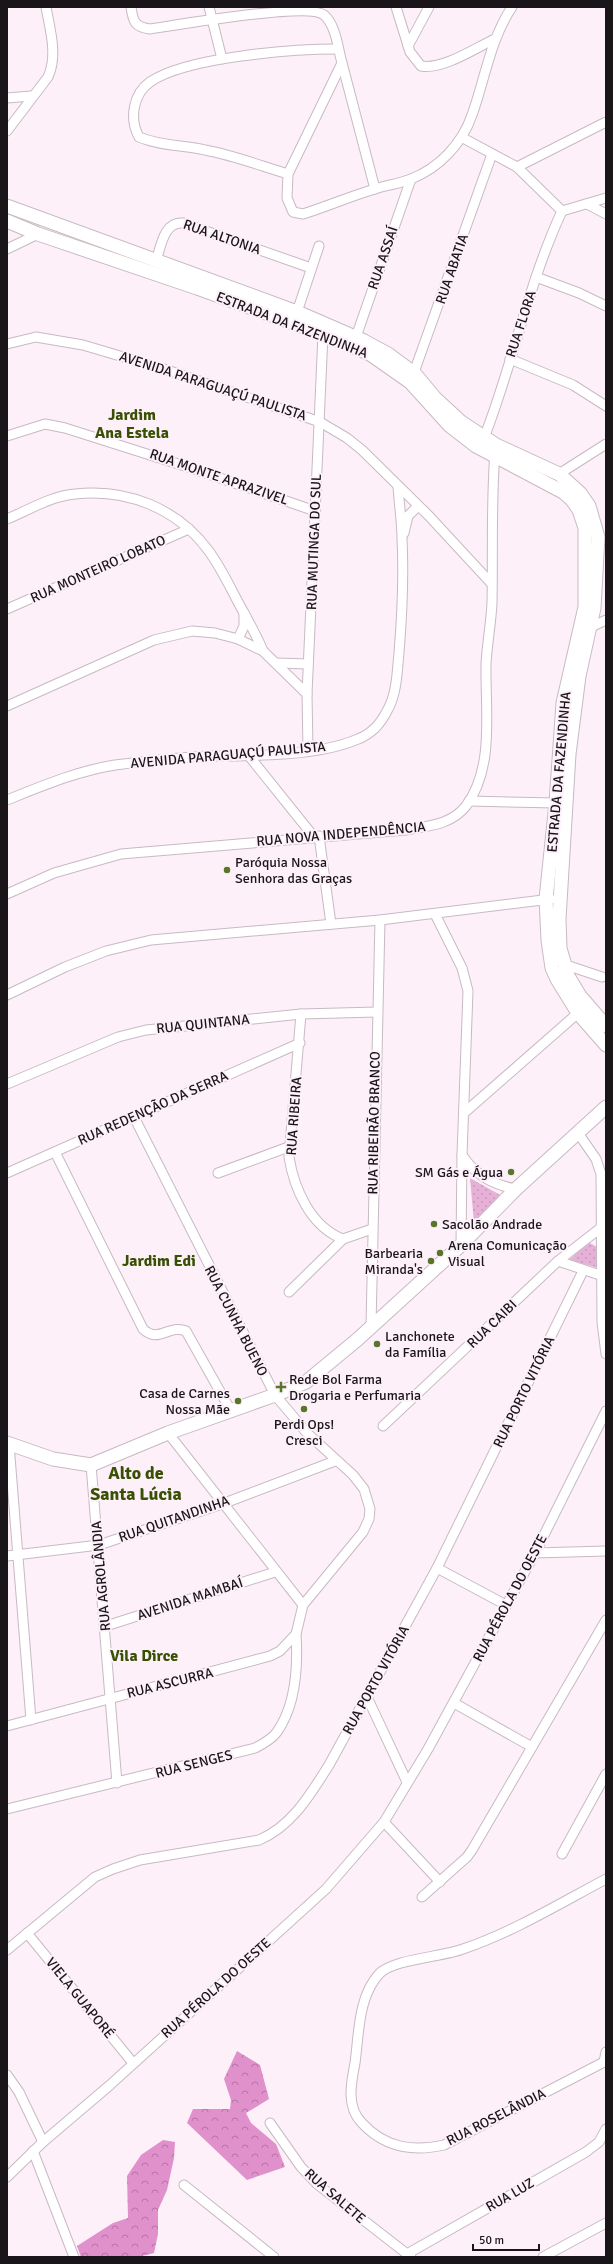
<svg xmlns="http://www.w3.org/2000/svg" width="613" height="2264" font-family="Signika,sans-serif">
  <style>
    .forest { fill: url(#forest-crowns) }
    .park { fill: url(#park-dots) }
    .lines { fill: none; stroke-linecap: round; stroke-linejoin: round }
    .street-casing { stroke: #c7bac3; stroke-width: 11 }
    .secondary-casing { stroke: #c7bac3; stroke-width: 15 }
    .street { stroke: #fff; stroke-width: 9 }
    .secondary { stroke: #fff; stroke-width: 13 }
    .poi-dot { fill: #59752a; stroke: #fdf0f9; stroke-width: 1.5 }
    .labels { text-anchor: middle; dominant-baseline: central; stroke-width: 4; stroke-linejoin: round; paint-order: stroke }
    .street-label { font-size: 14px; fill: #191518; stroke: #fdf0f9 }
    .poi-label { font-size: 14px; fill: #191518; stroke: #fdf0f9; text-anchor: start }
    .quarter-label { font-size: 16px; font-weight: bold; fill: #385004; stroke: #fdf0f9 }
    .district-label { font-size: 18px; font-weight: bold; fill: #385004; stroke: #fdf0f9 }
  </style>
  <defs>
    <pattern id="forest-crowns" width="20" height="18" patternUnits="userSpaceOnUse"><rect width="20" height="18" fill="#e090ca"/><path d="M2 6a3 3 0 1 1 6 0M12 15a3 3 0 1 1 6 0" fill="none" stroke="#b574a3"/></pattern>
    <pattern id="park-dots" width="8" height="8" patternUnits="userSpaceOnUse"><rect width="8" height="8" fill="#e7b1d7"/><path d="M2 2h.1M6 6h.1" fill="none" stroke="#c697b8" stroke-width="1.8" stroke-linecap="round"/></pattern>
  </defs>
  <rect width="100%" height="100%" fill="#fdf0f9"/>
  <g class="forest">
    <path d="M237 2051 260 2065 269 2099 246 2113 251 2123 276 2144 285 2167 247 2180 187 2123 193 2109H230L231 2100 224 2079Z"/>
    <path d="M163 2140 175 2142 174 2158 167 2190 158 2210V2234L154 2253 138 2257H81L77 2246 113 2223 128 2218 127 2176 141 2155Z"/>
  </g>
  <g class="park">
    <path d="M470 1178 502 1196 474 1223Z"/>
    <path d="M588 1242 599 1248V1268L569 1260Z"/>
  </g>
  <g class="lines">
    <defs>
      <g id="street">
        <path d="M131 7C133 22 135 27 150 29 177 25 309 2 324 15 336 25 338 49 342 63L288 174 287 198 293 212 303 214C328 206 351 196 375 189 387 185 399 184 411 179 439 168 462 144 472 115 485 79 490 40 512 7"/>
        <path d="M209 7 222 59"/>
        <path d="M396 7 410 52 421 66C443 70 475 48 495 39"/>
        <path d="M408 46 429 7"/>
        <path d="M342 63 375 189"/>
        <path d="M7 98 31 96"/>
        <path d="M7 131 48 77C58 55 50 30 46 7"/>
        <path d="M463 138 517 167 562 211"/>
        <path d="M517 167 606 122"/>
        <path d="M288 174C261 166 233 155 205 150 183 145 160 146 139 137 129 119 133 94 150 82 186 57 293 49 338 49"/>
        <path d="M587 204 606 214"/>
        <path d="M562 211 606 198"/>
        <path d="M7 249 38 234"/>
        <path d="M156 261C161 246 164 221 183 223L311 268"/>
        <path d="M536 277 579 293 606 306"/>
        <path d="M297 312 319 246"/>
        <path d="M356 337 411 179"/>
        <path d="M7 344 36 337 83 345 167 370 320 422 347 438 362 450 429 516 491 583"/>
        <path d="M510 359 573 385 606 406"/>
        <path d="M412 378 492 154"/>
        <path d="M7 436 45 424 65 428 191 468 315 511"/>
        <path d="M484 438C513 364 528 284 562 211"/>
        <path d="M559 474 606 444"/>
        <path d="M7 519C29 510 51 496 75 494 126 488 177 508 208 550 223 570 232 592 244 613 251 626 258 638 263 651"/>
        <path d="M404 533 408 516 418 506"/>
        <path d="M7 609 189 529"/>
        <path d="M591 627 606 620"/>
        <path d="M238 639 244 626V613"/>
        <path d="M277 663 308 664"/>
        <path d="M7 706 154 640 192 631 215 633 238 639 263 651 307 694"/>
        <path d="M308 750 307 694 323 334"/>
        <path d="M249 756 314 837"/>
        <path d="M7 800C42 786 77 771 115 765 147 761 180 757 212 756 255 756 319 756 358 739 371 734 381 723 387 711 397 694 397 672 399 653 402 616 404 577 402 539 402 522 399 504 398 486"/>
        <path d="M469 801 556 803"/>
        <path d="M319 836 331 924"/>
        <path d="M7 894 54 873 121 854 406 830C428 826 451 825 466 806 495 767 485 709 486 664 487 644 491 624 492 603 493 553 491 502 495 451"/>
        <path d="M435 914 462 968 468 991 462 1155 461 1245"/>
        <path d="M563 964 602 977"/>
        <path d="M7 995 65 967 106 951 151 940 380 920 551 899"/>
        <path d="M301 1014 289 1157C294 1189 311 1227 343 1239L372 1229"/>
        <path d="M7 1084 118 1037 146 1030 301 1014 377 1012"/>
        <path d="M464 1113 578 1013"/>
        <path d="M578 1133 596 1159 601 1174 602 1322 606 1354"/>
        <path d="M55 1152 143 1329C159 1344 168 1324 186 1331L231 1411"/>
        <path d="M462 1155C475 1175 493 1185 516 1189"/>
        <path d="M7 1173 300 1043"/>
        <path d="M218 1173 291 1146"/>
        <path d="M558 1261 603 1276"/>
        <path d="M289 1292 343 1239"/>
        <path d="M371 1326 380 920"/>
        <path d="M383 1426 558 1261 603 1226"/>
        <path d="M168 1433 303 1605"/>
        <path d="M9 1444 31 1720"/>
        <path d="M91 1465 117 1783"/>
        <path d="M535 1553 606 1551"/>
        <path d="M7 1556 99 1545 222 1504 335 1461"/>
        <path d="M437 1568 506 1605"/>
        <path d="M106 1626 275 1572"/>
        <path d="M367 1697 407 1782"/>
        <path d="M454 1703 532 1747"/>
        <path d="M7 1726 270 1656 280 1651 296 1634 303 1605 363 1532 369 1519 370 1509 364 1489 353 1475 307 1433 275 1395 134 1117"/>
        <path d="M7 1809 255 1748C263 1744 272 1739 277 1732 296 1705 298 1665 296 1634"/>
        <path d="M384 1822 440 1882"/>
        <path d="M562 1854 606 1774"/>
        <path d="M422 1897 467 1857 472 1850 606 1620"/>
        <path d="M27 1933 133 2063"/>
        <path d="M7 1950 95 1877 113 1869 140 1860 259 1840C292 1826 310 1795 329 1765L437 1568 583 1271"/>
        <path d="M604 2062 444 2145C413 2152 385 2148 362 2123 346 2107 351 2083 355 2063 359 2034 358 1997 379 1974 393 1959 442 1957 463 1949 513 1932 559 1904 606 1879"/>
        <path d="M604 2062 606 2052"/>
        <path d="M7 2075 19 2092 43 2142"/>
        <path d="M270 2123 301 2167 317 2184 411 2257"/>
        <path d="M33 2151 74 2257"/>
        <path d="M7 2177 43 2142 110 2085 326 1889 384 1822 428 1749 535 1553 606 1411"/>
        <path d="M184 2185 274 2257"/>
        <path d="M407 2254 586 2152 599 2142 606 2129"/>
        <path d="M543 2257 606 2223"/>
      </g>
      <g id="secondary">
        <path d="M7 206 297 312 364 341 388 354 415 374 435 398 461 422 496 445 559 474 580 493 589 506 598 537 594 608 579 676 569 754 559 919 560 948 568 976 580 996 606 1026"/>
        <path d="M7 221 38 234 197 288 323 334 370 354 410 382 449 425 476 446 563 492 572 500 579 510 585 528V607L563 703 556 803 546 899 548 940 552 968 557 979 578 1013 606 1045"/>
        <path d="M7 1443 53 1459 91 1465 168 1433 275 1395 306 1382 358 1339 461 1245 516 1189 606 1107"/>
      </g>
    </defs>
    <use href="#street" class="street-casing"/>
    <use href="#secondary" class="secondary-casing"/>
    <use href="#street" class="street"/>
    <use href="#secondary" class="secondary"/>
  </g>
  <g class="poi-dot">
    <circle cx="227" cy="870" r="4"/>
    <circle cx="511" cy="1172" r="4"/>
    <circle cx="434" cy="1224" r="4"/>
    <circle cx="440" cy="1253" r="4"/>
    <circle cx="431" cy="1261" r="4"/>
    <circle cx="377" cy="1344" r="4"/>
    <path d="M279 1381h4v4h4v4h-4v4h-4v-4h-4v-4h4z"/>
    <circle cx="238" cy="1401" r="4"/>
    <circle cx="304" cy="1409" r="4"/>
  </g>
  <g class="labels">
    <g class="street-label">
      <text transform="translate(222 237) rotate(19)">RUA ALTONIA</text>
      <text transform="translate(383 258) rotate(-71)">RUA ASSAÍ</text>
      <text transform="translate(452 269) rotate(-71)">RUA ABATIA</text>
      <text transform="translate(521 324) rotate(-72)">RUA FLORA</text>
      <text transform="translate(292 325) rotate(21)">ESTRADA DA FAZENDINHA</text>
      <text transform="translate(213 386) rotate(18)">AVENIDA PARAGUAÇÚ PAULISTA</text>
      <text transform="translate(219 477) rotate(19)">RUA MONTE APRAZIVEL</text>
      <text transform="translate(314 542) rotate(-88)">RUA MUTINGA DO SUL</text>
      <text transform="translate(98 569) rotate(-24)">RUA MONTEIRO LOBATO</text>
      <text transform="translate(228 755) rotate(-5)">AVENIDA PARAGUAÇÚ PAULISTA</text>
      <text transform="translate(559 772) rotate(-85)">ESTRADA DA FAZENDINHA</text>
      <text transform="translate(341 834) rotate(-5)">RUA NOVA INDEPENDÊNCIA</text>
      <text transform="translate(203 1024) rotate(-6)">RUA QUINTANA</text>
      <text transform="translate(153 1108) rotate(-24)">RUA REDENÇÃO DA SERRA</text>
      <text transform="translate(294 1116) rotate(-86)">RUA RIBEIRA</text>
      <text transform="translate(374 1123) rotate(-89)">RUA RIBEIRÃO BRANCO</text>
      <text transform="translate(236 1321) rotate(63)">RUA CUNHA BUENO</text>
      <text transform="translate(492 1324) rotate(-44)">RUA CAIBI</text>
      <text transform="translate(524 1392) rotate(-64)">RUA PORTO VITÓRIA</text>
      <text transform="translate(174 1519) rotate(-19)">RUA QUITANDINHA</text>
      <text transform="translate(101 1576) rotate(-95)">RUA AGROLÂNDIA</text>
      <text transform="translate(510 1598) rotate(-62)">RUA PÉROLA DO OESTE</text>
      <text transform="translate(190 1599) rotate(-18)">AVENIDA MAMBAÍ</text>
      <text transform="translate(376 1680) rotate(-61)">RUA PORTO VITÓRIA</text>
      <text transform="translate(170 1683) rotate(-14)">RUA ASCURRA</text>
      <text transform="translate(194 1764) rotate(-14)">RUA SENGES</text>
      <text transform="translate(216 1988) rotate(-42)">RUA PÉROLA DO OESTE</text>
      <text transform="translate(80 1998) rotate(51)">VIELA GUAPORÉ</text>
      <text transform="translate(496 2117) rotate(-27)">RUA ROSELÂNDIA</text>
      <text transform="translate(510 2195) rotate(-30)">RUA LUZ</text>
      <text transform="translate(335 2196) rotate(41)">RUA SALETE</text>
    </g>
    <g class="poi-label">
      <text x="235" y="862">Paróquia Nossa<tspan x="235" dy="16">Senhora das Graças</tspan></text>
      <text x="503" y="1172" text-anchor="end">SM Gás e Água</text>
      <text x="442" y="1224">Sacolão Andrade</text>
      <text x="448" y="1245">Arena Comunicação<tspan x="448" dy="16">Visual</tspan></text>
      <text x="423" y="1253" text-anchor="end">Barbearia<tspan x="423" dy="16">Miranda's</tspan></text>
      <text x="385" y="1336">Lanchonete<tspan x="385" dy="16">da Família</tspan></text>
      <text x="289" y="1379">Rede Bol Farma<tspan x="289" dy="16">Drogaria e Perfumaria</tspan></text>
      <text x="230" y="1393" text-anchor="end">Casa de Carnes<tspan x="230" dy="16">Nossa Mãe</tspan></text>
      <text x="304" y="1424" text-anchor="middle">Perdi Ops!<tspan x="304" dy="16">Cresci</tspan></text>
    </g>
    <g class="quarter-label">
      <text x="132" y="415">Jardim<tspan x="132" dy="18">Ana Estela</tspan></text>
      <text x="159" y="1261">Jardim Edi</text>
      <text x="144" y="1656">Vila Dirce</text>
    </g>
    <g class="district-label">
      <text x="136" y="1473">Alto de<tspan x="136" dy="21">Santa Lúcia</tspan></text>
    </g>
  </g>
  <rect width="613" height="2264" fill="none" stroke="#191518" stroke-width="16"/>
  <path d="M473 2244v6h66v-6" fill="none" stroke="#191518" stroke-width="2"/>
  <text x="479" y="2244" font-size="12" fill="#191518" stroke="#fdf0f9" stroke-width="3" paint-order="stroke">50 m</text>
</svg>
